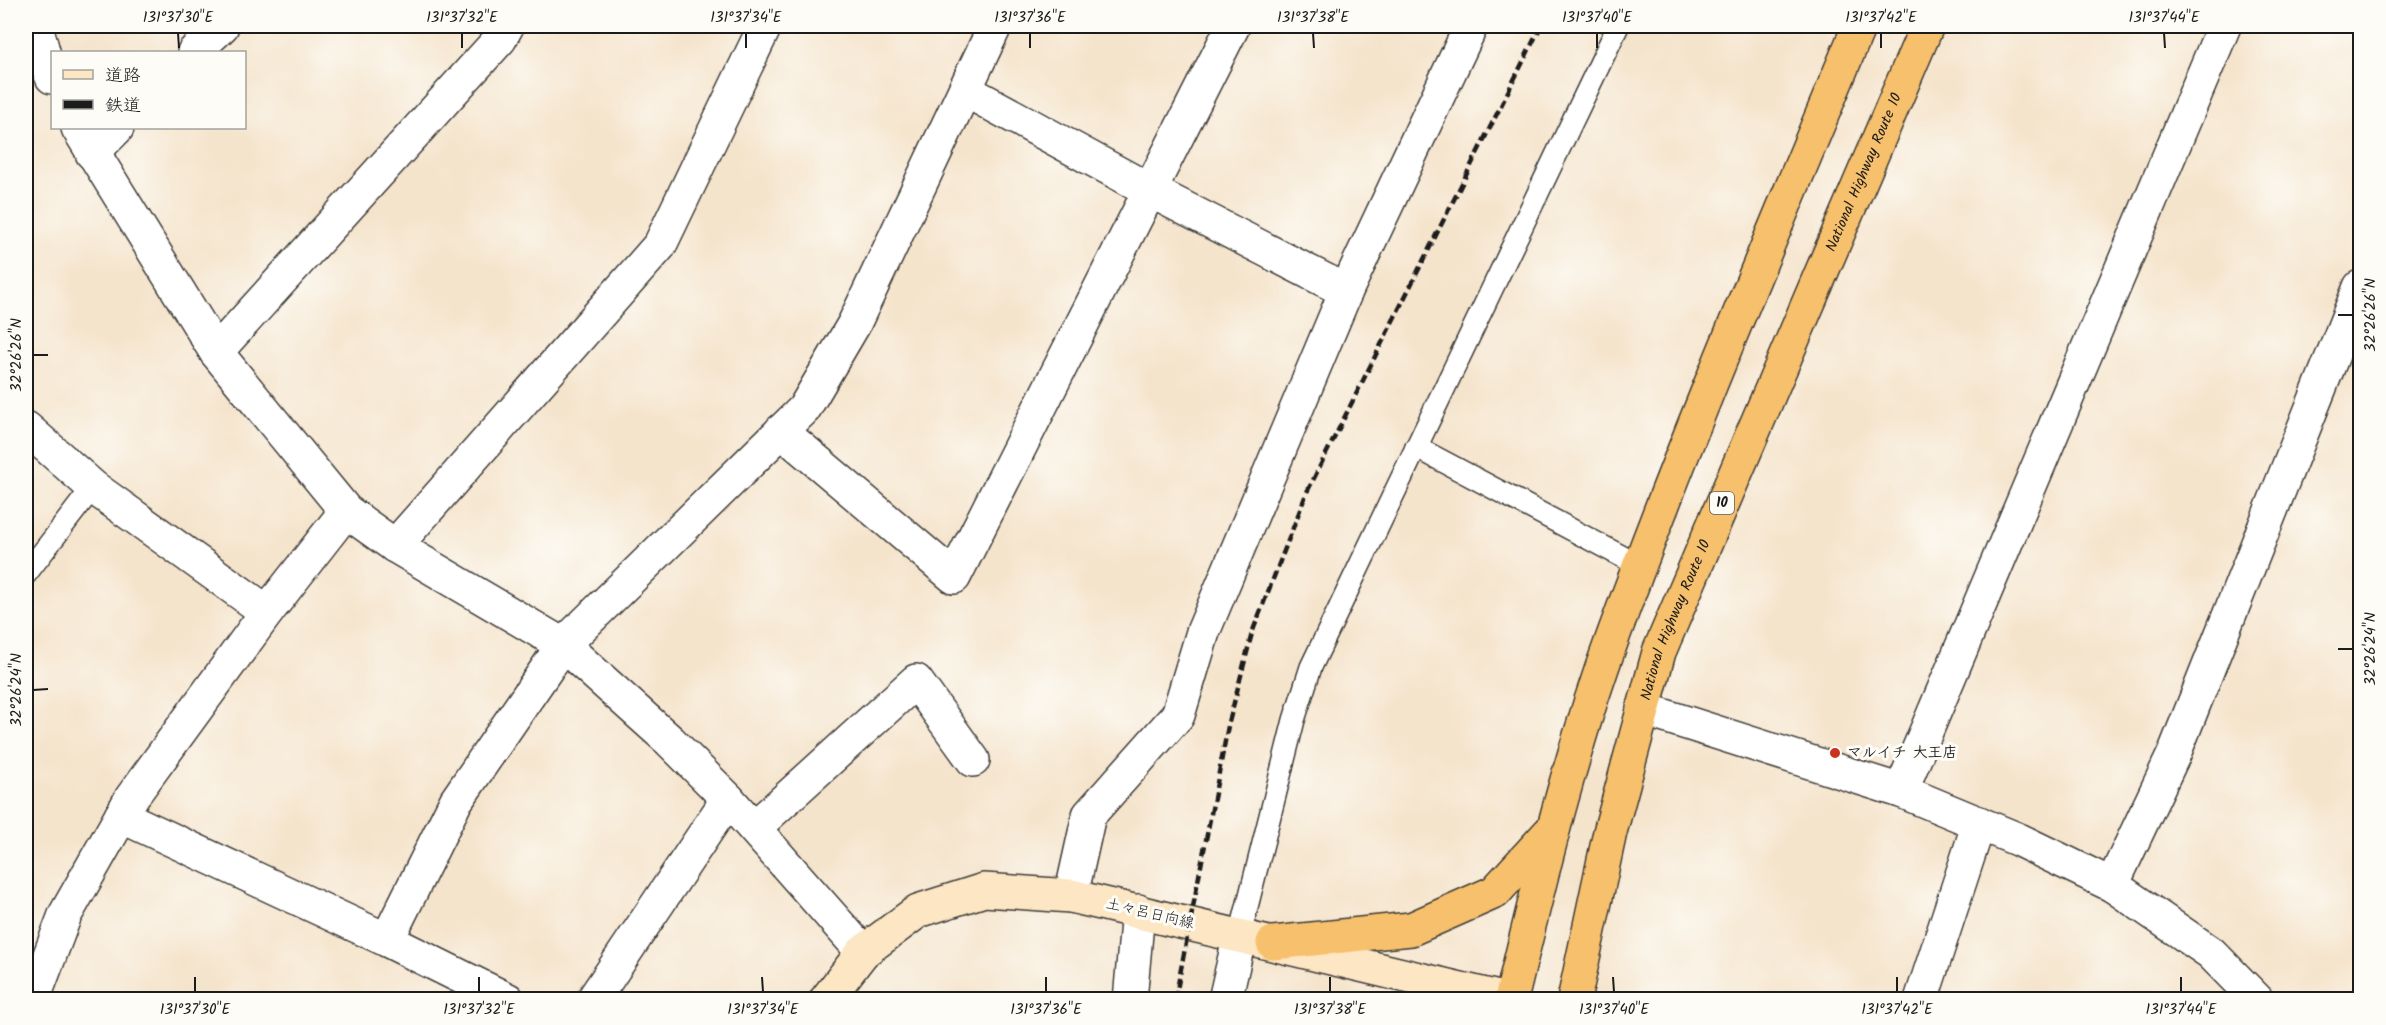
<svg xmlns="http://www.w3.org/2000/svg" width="2386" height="1025" font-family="Kalam,'Klee One',sans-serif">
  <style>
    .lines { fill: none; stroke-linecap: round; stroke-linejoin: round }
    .service-casing { stroke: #3d3a36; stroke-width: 24 }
    .minor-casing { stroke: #3d3a36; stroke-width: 36 }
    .secondary-casing { stroke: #3d3a36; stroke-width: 36 }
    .trunk-casing { stroke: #3d3a36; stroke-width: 36 }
    .service { stroke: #fff; stroke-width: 21 }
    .minor { stroke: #fff; stroke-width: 33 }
    .secondary { stroke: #fce6c4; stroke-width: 33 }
    .trunk { stroke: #f7c06c; stroke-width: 33 }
    .rail { stroke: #1c1c1c; stroke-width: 4.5; stroke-dasharray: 9 4.5; stroke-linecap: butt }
    .ticks { fill: none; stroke: #1c1c1c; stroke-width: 2 }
    .poi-dot { fill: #c8321e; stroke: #fdfcf7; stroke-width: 2 }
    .labels { text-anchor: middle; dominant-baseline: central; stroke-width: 6; stroke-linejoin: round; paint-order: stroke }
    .shield { fill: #fdfcf7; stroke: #605f5e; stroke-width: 1.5 }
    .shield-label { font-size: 14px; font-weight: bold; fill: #1c1c1c }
    .street-label { font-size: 15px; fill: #1c1c1c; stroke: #fdfcf7 }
    .poi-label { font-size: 15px; font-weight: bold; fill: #1c1c1c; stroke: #fdfcf7; text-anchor: start }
    .neatline { fill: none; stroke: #1c1c1c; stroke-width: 2 }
    .ticks-label { font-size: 15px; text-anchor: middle; fill: #1c1c1c }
  </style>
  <rect width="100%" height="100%" fill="#fdfcf7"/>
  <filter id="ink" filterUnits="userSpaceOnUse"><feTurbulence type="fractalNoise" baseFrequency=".0167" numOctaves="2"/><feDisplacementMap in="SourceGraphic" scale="12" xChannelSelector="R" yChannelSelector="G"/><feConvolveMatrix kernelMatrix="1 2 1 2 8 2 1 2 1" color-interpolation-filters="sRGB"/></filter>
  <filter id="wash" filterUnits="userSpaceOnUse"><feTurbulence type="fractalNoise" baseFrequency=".008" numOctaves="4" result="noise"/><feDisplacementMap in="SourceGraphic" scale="24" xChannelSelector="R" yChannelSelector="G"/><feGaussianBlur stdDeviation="1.35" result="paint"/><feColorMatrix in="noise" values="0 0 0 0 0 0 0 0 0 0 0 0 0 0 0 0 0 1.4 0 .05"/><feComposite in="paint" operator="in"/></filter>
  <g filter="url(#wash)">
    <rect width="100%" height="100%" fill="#f5e4cc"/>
  </g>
  <g filter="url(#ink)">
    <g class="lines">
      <defs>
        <g id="service">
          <path d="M1416 447 1640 566"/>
          <path d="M26 574 93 487"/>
          <path d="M1240 935 1294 720 1311 667 1618 26"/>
        </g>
        <g id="minor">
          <path d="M36 26 46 62 52 77"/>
          <path d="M194 52 222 26"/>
          <path d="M965 90 1151 191 1346 291"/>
          <path d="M78 128 216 352 346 511 395 546 563 645 670 741 728 799 863 952"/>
          <path d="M92 153 117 128"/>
          <path d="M216 352 500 39 507 26"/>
          <path d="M26 428 93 487 267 612 346 511"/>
          <path d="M781 431 954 577 1233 26"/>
          <path d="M395 546 660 245 765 26"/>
          <path d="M1643 709 1901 791 2019 840 2112 885 2211 953 2257 1000"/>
          <path d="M1901 791 2224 26"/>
          <path d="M121 816 387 940 508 1000"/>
          <path d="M754 828 916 681 973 760"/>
          <path d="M2112 885 2174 754 2360 287"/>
          <path d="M1071 896 1089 815 1178 715 1203 632 1346 291 1471 26"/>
          <path d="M387 940 456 801 563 645 804 409 854 324 995 26"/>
          <path d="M33 1000 65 915 132 797 267 612"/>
          <path d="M593 1000 728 799"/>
          <path d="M1130 1000 1138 911"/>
          <path d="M1225 1000 1240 935"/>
          <path d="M1921 1000 1979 823"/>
        </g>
        <path id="secondary" d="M826 1000 863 952 918 911 984 890 1071 896 1507 1000"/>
        <g id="trunk">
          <path d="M1273 943 1411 929 1495 892 1549 833"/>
          <path d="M1511 1000C1541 876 1570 753 1614 634 1689 428 1776 227 1859 26"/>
          <path id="s1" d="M1574 1000 1610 832 1659 652 1927 26"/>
        </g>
      </defs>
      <use href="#service" class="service-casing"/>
      <use href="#minor" class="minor-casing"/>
      <use href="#secondary" class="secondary-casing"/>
      <use href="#trunk" class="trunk-casing"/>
      <use href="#service" class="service"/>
      <use href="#minor" class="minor"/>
      <use href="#secondary" class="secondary"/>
      <use href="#trunk" class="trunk"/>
      <path class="rail" d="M1175 1000 1228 726 1252 633 1307 492 1541 26"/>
    </g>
  </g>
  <path class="ticks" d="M178 33 179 48M462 33V48M746 33V48M1030 33V48M1313 33 1314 48M1597 33V48M1881 33V48M2164 33 2165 48M2338 315H2353M33 355H48M2338 649H2353M33 690 48 689M195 977V992M479 977V992M762 977 763 992M1046 977V992M1330 977V992M1613 977 1614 992M1897 977V992M2181 977V992"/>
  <circle class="poi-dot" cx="1835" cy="753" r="6"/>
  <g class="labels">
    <rect class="shield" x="1710" y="492" width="24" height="22" rx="4.5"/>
    <g class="shield-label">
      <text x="1722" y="503">10</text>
    </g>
    <g class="street-label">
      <text stroke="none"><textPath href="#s1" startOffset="880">National Highway Route 10</textPath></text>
      <text stroke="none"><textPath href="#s1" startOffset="394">National Highway Route 10</textPath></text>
      <text transform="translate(1150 914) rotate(13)">土々呂日向線</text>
    </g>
    <g class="poi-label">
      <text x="1847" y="753">マルイチ 大王店</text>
    </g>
  </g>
  <rect width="2386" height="1025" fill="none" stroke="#fdfcf7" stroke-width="66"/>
  <rect x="51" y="51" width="195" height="78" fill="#fdfcf7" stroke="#a3a29f" stroke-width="1.5"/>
  <rect x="63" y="70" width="30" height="9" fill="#fce6c4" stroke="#a3a29f" stroke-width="1.5"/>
  <text x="105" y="81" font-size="18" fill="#1c1c1c">道路</text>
  <rect x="63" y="100" width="30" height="9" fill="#1c1c1c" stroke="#a3a29f" stroke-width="1.5"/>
  <text x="105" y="111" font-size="18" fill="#1c1c1c">鉄道</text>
  <rect x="33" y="33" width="2320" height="959" class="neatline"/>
  <g class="ticks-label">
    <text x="178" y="22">131°37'30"E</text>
    <text x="462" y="22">131°37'32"E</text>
    <text x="746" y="22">131°37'34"E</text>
    <text x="1030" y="22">131°37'36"E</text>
    <text x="1313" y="22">131°37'38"E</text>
    <text x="1597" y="22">131°37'40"E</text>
    <text x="1881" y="22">131°37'42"E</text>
    <text x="2164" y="22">131°37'44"E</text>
    <text transform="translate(2370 315) rotate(-90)" y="5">32°26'26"N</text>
    <text transform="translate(16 355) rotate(-90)" y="5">32°26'26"N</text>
    <text transform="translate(2370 649) rotate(-90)" y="5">32°26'24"N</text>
    <text transform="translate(16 690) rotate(-90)" y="5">32°26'24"N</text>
    <text x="195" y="1014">131°37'30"E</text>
    <text x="479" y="1014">131°37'32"E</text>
    <text x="763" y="1014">131°37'34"E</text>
    <text x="1046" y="1014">131°37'36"E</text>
    <text x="1330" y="1014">131°37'38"E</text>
    <text x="1614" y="1014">131°37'40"E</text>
    <text x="1897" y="1014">131°37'42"E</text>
    <text x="2181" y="1014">131°37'44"E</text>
  </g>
</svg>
